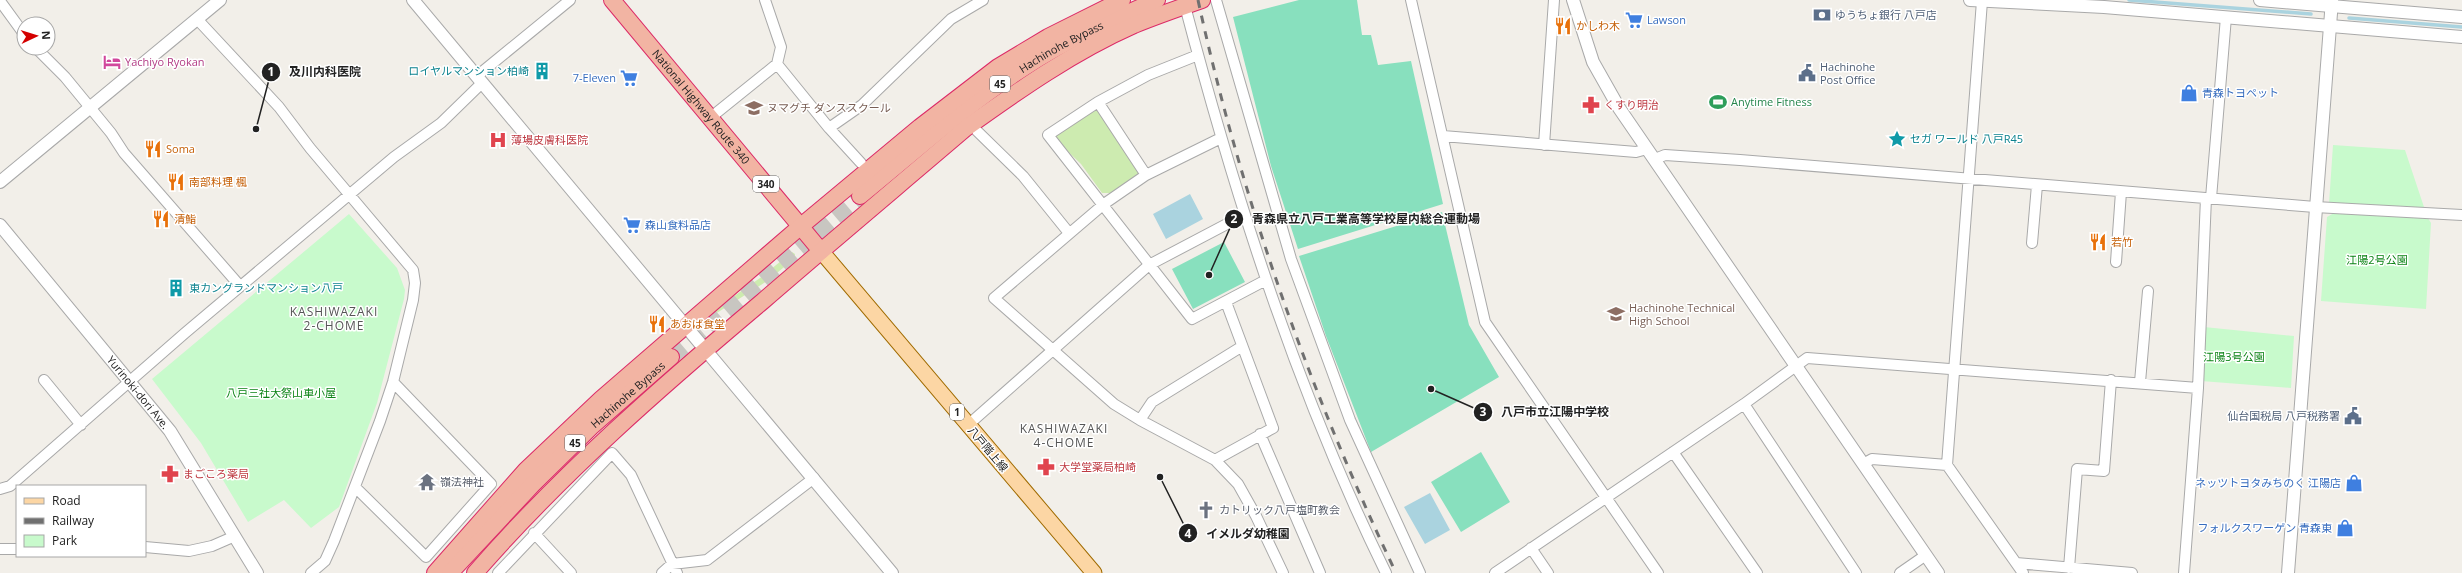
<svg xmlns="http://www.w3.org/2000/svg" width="2462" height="573" font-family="'Open Sans','Noto Sans JP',sans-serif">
<rect width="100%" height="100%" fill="#f2efe9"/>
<path fill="#cdebb0" d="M1095,110h4l40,61 -1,4 -28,18h-8l-21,-29 -25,-24 1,-6z
M792,252l3,2 -1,5 -27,22 -55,35 5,-8 43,-30z"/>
<path fill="#c8facc" d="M2333,145l72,5 20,60 -96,-6z
M2334,213l94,5 3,5 -5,86 -105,-8 6,-84z
M349,214l48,54 8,22 -1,9 -27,104 -38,104 -28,21 -27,-28 -36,22 -47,-79 -49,-64z
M2204,327l90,9 -3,52 -90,-7z"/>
<path fill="#88e0be" d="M1299,0h58l5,35h9l7,30 33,-4 32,143 -145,45 -27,-83 -38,-149z
M1442,212l27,113 30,52 -128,75 -45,-116 -27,-80z
M1224,242l21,40 -52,27 -21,-40z
M1481,452l29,50 -49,30 -30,-50z"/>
<path fill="#aad3df" d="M1190,194l13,25 -37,20 -13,-25z
M1430,493l20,37 -25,14 -21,-37z"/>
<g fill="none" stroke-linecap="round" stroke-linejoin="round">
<path stroke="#aad3df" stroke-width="3.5" d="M2129,0l182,14
M2349,18l113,9"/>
<path stroke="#c8c6c1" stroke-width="16" stroke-dasharray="16 8" stroke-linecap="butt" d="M671,357l189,-161"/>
<g stroke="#a9a9a9" stroke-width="12">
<path id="minor" d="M765,0l16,47 -4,17
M1216,0l75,259 59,161 70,153
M1411,0l74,322 173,251
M0,1l24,33
M1982,1l-35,464 76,108
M1185,6c51,194 112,386 201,567
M197,19l82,88 31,41 103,122 2,13 -2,17 -20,82 -13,39 -46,120 -9,20 -14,12
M36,48l29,29 46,56 13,20 116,133
M1198,55l-50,20 -50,27 -50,33 144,184 74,-39
M477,76l93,-76
M1098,102l48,73
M710,118l67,-54 52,64 33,-23 89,-86 32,-19
M829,128l32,35
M977,131l46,45 46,57
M1443,136l193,16 11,-3
M1544,145l10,-145
M1655,159l10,-4 75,5 575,47 147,8
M2211,198l15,-181
M2032,243l5,-58
M2116,262l5,-70
M1226,302l47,126 -58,32 23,24 18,32 27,57
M44,380l37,45
M2140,382l8,-91
M1744,404l112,169
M1140,420l12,-18 89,-55
M968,425l181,-160 95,-50
M1260,434l60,139
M1673,452l84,121
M1215,460l-75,-40 -26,-16 -120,-106 110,-94 42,-29 75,-37
M1863,464l9,-5 75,6
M355,487l71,70 65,-73 -98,-102
M0,489l10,-3 175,-153 209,-176 47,-34 41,-40
M534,533l37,40
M145,547l44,4 23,-5 23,-10
M1531,548l17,25
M0,549h17
M2016,563l116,10
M2069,568l8,-99 27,2 7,-91
M498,573l114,-120 19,22 46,98
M662,573l10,-9 35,-4 107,-82
M1495,573l249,-169 63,-46 391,30
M1900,573l26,-18
M2184,573l14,-185 8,-190"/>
</g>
<g stroke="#a9a9a9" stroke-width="14">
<g id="tertiary">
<path d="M413,0l479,573"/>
<path d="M1573,0l20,62 26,46 319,465"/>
<path d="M1970,0l134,7 358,30"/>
<path d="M2260,0l202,17"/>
<path d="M0,182l220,-182"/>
<path id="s1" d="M0,225l170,206 87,142"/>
<path d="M2288,573l44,-573"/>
</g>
</g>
<g stroke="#a06b00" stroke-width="17">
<path id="primary" d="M821,251l273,322"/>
</g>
<g stroke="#dc2a67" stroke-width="18">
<g id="trunk">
<path id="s2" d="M612,0l209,251"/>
<path id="s3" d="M860,196c54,-44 106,-91 165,-129 41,-27 87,-47 132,-67"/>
<path d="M435,573l91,-103 75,-71 200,-173 119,-99 78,-60 50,-30 74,-37"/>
<path id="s4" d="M450,573l83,-89 58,-57 80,-70"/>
<path d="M475,573c87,-100 187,-187 288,-272 67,-58 135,-115 203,-173 53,-38 107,-76 168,-103 22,-9 45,-17 68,-25"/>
</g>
</g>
<use href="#minor" stroke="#fff" stroke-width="10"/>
<use href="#tertiary" stroke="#fff" stroke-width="12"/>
<use href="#primary" stroke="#fcd6a4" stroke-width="15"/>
<use href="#trunk" stroke="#f2b4a3" stroke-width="16"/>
<path stroke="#707070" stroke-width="3" stroke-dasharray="8 8" stroke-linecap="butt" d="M1198,0c43,198 111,390 198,573"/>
</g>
<defs>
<g id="bank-bare" transform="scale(1.38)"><path d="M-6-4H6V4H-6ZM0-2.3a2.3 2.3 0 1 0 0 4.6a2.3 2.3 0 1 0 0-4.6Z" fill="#5c6f8a" stroke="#fff" stroke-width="2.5" paint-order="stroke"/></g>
<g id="supermarket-bare" transform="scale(1.38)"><path d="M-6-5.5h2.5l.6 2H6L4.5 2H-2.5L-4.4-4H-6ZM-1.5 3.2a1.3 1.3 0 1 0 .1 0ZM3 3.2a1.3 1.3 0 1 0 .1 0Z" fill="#3f7fe0" stroke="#fff" stroke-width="2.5" paint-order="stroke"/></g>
<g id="restaurant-bare" transform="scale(1.38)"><path d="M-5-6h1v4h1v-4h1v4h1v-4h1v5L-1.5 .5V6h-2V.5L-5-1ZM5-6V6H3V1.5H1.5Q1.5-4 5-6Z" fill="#e8710a" stroke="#fff" stroke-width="2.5" paint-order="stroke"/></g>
<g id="hotel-bare" transform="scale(1.38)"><path d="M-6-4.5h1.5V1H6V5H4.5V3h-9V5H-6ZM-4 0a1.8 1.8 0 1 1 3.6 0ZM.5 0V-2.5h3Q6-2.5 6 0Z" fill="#d1479c" stroke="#fff" stroke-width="2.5" paint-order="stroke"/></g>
<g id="building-bare" transform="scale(1.38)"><path d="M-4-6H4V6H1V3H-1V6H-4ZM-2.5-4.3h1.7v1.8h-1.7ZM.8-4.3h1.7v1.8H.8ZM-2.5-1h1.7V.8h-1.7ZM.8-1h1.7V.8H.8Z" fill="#0f9aa8" stroke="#fff" stroke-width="2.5" paint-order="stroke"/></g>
<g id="civic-bare" transform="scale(1.38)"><path d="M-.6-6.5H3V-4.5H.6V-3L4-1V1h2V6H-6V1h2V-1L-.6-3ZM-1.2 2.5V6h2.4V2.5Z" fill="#5c6f8a" stroke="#fff" stroke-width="2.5" paint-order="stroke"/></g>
<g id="shop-bare" transform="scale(1.38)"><path d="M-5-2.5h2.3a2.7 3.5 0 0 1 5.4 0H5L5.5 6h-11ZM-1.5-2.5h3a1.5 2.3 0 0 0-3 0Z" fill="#3f7fe0" stroke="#fff" stroke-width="2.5" paint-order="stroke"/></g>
<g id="stadium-bare" transform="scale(1.38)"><path d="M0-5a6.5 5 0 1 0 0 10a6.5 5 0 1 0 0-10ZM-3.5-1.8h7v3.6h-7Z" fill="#2e9e5b" stroke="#fff" stroke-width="2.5" paint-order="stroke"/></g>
<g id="pharmacy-bare" transform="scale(1.38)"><path d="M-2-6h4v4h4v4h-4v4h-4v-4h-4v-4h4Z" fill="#e0444e" stroke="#fff" stroke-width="2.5" paint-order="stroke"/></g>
<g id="school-bare" transform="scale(1.38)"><path d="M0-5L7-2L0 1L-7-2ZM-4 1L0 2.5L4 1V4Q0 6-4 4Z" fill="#8d6e63" stroke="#fff" stroke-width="2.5" paint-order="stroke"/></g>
<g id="sight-bare" transform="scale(1.38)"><path d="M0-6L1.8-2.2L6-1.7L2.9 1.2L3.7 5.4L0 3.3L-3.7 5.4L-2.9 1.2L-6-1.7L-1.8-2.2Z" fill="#0f9aa8" stroke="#fff" stroke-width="2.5" paint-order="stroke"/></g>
<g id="hospital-bare" transform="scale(1.38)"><path d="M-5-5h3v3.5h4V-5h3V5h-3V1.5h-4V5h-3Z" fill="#e0444e" stroke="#fff" stroke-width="2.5" paint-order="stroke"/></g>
<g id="temple-bare" transform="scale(1.38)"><path d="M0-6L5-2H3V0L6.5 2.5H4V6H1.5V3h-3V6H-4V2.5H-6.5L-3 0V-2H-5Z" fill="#6b7280" stroke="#fff" stroke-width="2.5" paint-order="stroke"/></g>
<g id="church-bare" transform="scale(1.38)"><path d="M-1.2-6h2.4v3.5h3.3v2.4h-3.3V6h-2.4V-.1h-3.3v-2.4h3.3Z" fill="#6b7280" stroke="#fff" stroke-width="2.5" paint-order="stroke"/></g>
</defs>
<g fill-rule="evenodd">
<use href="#bank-bare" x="1822" y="15"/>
<use href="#supermarket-bare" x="1634" y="20"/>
<use href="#restaurant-bare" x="1563" y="26"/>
<use href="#hotel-bare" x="112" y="62"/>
<use href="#building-bare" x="542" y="71"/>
<use href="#civic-bare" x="1807" y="73"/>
<use href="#supermarket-bare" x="629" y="78"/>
<use href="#shop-bare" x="2189" y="93"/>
<use href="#stadium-bare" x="1718" y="102"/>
<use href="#pharmacy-bare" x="1591" y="105"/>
<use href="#school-bare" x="754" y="108"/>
<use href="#sight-bare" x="1897" y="139"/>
<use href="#hospital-bare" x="498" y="140"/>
<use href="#restaurant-bare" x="153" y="149"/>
<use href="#restaurant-bare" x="176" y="182"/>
<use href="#restaurant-bare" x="161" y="219"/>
<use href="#supermarket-bare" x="632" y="225"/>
<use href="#restaurant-bare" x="2098" y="242"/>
<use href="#building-bare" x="176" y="288"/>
<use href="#school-bare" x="1616" y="314"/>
<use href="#restaurant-bare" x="657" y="324"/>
<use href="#civic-bare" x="2353" y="416"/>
<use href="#pharmacy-bare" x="1046" y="467"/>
<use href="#pharmacy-bare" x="170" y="474"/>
<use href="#temple-bare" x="427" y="482"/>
<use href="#shop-bare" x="2354" y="483"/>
<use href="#church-bare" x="1206" y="510"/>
<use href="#shop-bare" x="2345" y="528"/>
</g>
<g text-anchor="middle" stroke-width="3" stroke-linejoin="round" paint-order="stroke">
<g fill="#fff" stroke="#646464" stroke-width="1">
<rect x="990" y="76" width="20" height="16" rx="3"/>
<rect x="753" y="176" width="26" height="16" rx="3"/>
<rect x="950" y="404" width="14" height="16" rx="3"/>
<rect x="565" y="435" width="20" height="16" rx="3"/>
</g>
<g font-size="10" font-weight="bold" fill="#222">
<text x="1000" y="88">45</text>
<text x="766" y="188">340</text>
<text x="957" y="416">1</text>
<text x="575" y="447">45</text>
</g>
<g font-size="11" fill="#4e5e75" stroke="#fff" text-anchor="start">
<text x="1835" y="19">ゆうちょ銀行 八戸店</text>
<text x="1820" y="71">Hachinohe<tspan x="1820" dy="13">Post Office</tspan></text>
<text x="2340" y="420" text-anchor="end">仙台国税局 八戸税務署</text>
</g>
<g font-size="11" fill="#366cbe" stroke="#fff" text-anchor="start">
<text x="1647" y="24">Lawson</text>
<text x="616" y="82" text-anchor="end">7-Eleven</text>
<text x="2202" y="97">青森トヨペット</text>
<text x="645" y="229">森山食料品店</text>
<text x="2341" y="487" text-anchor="end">ネッツトヨタみちのく 江陽店</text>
<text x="2332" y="532" text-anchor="end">フォルクスワーゲン 青森東</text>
</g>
<g font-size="11" fill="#c56008" stroke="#fff" text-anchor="start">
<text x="1576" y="30">かしわ木</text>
<text x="166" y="153">Soma</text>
<text x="189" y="186">南部料理 楓</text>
<text x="174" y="223">清鮨</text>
<text x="2111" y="246">若竹</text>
<text x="670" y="328">あおば食堂</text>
</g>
<g font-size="11" fill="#222" stroke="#fff">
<text dy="4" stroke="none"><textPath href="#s3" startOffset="251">Hachinohe Bypass</textPath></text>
<text dy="4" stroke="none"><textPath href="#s2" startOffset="139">National Highway Route 340</textPath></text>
<text dy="4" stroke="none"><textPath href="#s1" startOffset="217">Yurinoki-dori Ave.</textPath></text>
<text dy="4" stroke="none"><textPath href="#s4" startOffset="252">Hachinohe Bypass</textPath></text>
<text transform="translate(988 449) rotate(50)" y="4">八戸階上線</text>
</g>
<g font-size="11" fill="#b23c85" stroke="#fff" text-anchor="start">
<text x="125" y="66">Yachiyo Ryokan</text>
</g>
<g font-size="11" fill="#0d838f" stroke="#fff" text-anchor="start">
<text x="529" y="75" text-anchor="end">ロイヤルマンション柏崎</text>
<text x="1910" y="143">セガ ワールド 八戸R45</text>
<text x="189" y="292">東カングランドマンション八戸</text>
</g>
<g font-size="11" fill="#27864d" stroke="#fff" text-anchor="start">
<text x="1731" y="106">Anytime Fitness</text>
</g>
<g font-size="11" fill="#be3a42" stroke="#fff" text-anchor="start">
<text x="1604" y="109">くすり明治</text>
<text x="511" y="144">薄場皮膚科医院</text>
<text x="1059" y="471">大学堂薬局柏崎</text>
<text x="183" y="478">まごころ薬局</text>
</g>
<g font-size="11" fill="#785e54" stroke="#fff" text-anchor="start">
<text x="767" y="112">ヌマグチ ダンススクール</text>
<text x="1629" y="312">Hachinohe Technical<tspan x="1629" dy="13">High School</tspan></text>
</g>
<g font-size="11" fill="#0c8416" stroke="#fff">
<text x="2377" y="264">江陽2号公園</text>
<text x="2234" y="361">江陽3号公園</text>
<text x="281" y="397">八戸三社大祭山車小屋</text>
</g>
<g font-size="11" fill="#5b616d" stroke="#fff" text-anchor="start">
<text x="440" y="486">嶺法神社</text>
<text x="1219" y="514">カトリック八戸塩町教会</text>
</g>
<g font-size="12" letter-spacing="1" fill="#555" stroke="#fff">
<text x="334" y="316">KASHIWAZAKI<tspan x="334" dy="14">2-CHOME</tspan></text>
<text x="1064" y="433">KASHIWAZAKI<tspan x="1064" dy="14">4-CHOME</tspan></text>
</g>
</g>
<path fill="none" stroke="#222" stroke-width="1.5" d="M256 129L271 72M1209 275L1234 219M1431 389L1483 412M1160 477L1188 533"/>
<g fill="#222" stroke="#fff" stroke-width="1.5">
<circle cx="256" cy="129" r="4"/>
<circle cx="1209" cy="275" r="4"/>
<circle cx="1431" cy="389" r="4"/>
<circle cx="1160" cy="477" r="4"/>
<circle cx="271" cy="72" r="10"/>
<circle cx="1234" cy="219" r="10"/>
<circle cx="1483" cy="412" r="10"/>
<circle cx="1188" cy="533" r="10"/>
</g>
<g font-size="12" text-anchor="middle" font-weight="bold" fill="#fff">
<text x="271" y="76">1</text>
<text x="1234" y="223">2</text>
<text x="1483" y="416">3</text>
<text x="1188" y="538">4</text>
</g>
<g font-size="12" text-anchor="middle" font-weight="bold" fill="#222" stroke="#fff" stroke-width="3" stroke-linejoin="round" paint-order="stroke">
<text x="325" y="76">及川内科医院</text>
<text x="1366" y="223">青森県立八戸工業高等学校屋内総合運動場</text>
<text x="1555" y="416">八戸市立江陽中学校</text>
<text x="1248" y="538">イメルダ幼稚園</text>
</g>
<rect x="16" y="485" width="130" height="72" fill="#ffffff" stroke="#a7a7a7"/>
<rect x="24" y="498" width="20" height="6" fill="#fcd6a4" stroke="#a7a7a7"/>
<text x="52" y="505" font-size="12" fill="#222222">Road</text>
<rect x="24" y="518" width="20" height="6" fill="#707070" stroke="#a7a7a7"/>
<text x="52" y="525" font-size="12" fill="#222222">Railway</text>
<rect x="24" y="535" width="20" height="12" fill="#c8facc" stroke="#a7a7a7"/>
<text x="52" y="545" font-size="12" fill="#222222">Park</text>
<g transform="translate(36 36) rotate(86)"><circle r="19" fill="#ffffff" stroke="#a7a7a7"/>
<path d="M0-3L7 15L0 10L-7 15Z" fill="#d40000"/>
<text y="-6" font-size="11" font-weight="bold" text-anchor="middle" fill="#222222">N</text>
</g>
</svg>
